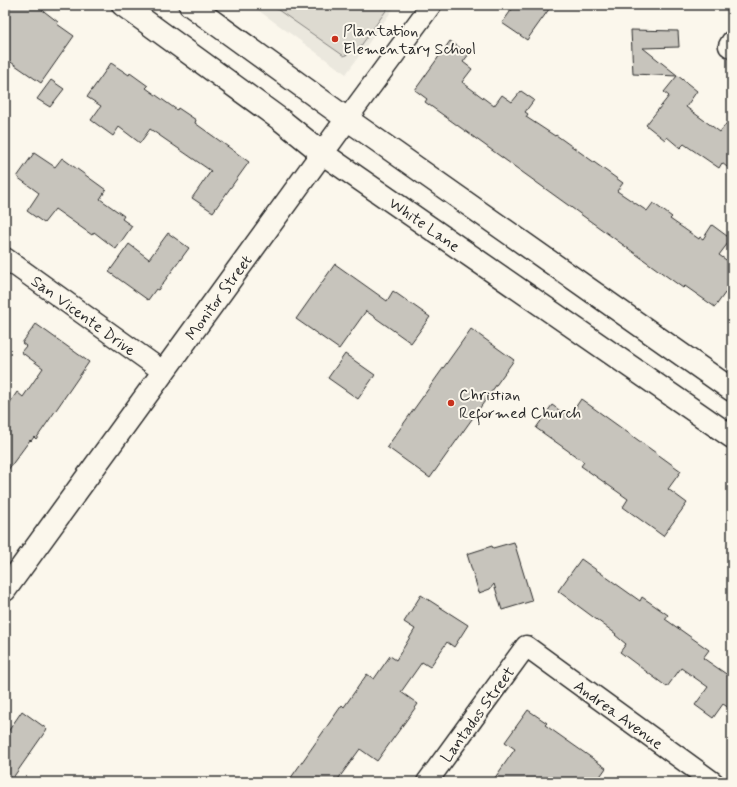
<svg xmlns="http://www.w3.org/2000/svg" width="737" height="787" font-family="Mynerve,sans-serif">
<rect width="100%" height="100%" fill="#fbf7ec"/>
<filter id="ink" filterUnits="userSpaceOnUse"><feTurbulence type="fractalNoise" baseFrequency=".025" numOctaves="2"/><feDisplacementMap in="SourceGraphic" scale="8" xChannelSelector="R" yChannelSelector="G"/><feConvolveMatrix kernelMatrix="1 2 1 2 8 2 1 2 1" color-interpolation-filters="sRGB"/></filter>
<g filter="url(#ink)">
<path fill="#ebe8de" d="M251,5h145l-50,69z"/>
<path fill="#dddad0" stroke="#84827e" d="M271,5h119l-30,42 -16,9z"/>
<path fill="#c7c4bc" stroke="#2b2b2b" d="M5,5h31l22,17 -1,2 17,12 -33,47 -36,-25z
M515,5h37l-25,35 -25,-17z
M631,30l47,1 1,16 -36,1 54,43 -11,16 34,25 12,-16v55l-10,-8 -3,5 -35,-24 -4,4 -13,-11 -2,3 -19,-15 23,-29 -5,-4 13,-16 -44,-2z
M450,41l19,13 -6,8 9,7 -10,13 32,24 8,-11 10,7 9,-11 13,9 -9,12 3,2 -2,3 29,19 1,-1 67,48 -6,8 30,20 6,-8 19,14 -2,2 29,20 1,-2 3,2 9,-14 19,14 -12,16 13,9v35l-7,-6 -10,14 -30,-21 -2,2 -258,-186 2,-3 -12,-9z
M111,63l18,12 1,-2 18,13 -2,2 31,22 1,-2 18,12 -1,3 54,39 -36,50 -21,-14 19,-27 -61,-42 -10,14 -21,-16 -6,9 -22,-16 10,-14 -14,-9z
M51,80l13,9 -14,18 -13,-8z
M34,153l21,14 7,-9 44,32 -6,9 24,17 -2,3 10,7 -16,23 -22,-17 -2,3 -37,-26 -11,14 -17,-12 12,-18 -22,-16z
M168,233l21,15 -31,42 -2,-1 -8,11 -39,-28 20,-28 20,15z
M335,264l52,37 6,-10 37,26 -19,26 -45,-32 -27,38 -43,-30z
M36,324l53,38 -53,77 -2,-2 -3,4 -1,-1 -25,34v-64l12,-18 6,5 20,-29 -22,-16 5,-6 -4,-3z
M471,329l43,31 -84,118 -43,-31z
M345,354l30,21 -17,24 -30,-21z
M581,399l100,72 -13,18 19,14 -24,33 -40,-29 5,-8 -47,-33 3,-4 -48,-34 16,-23 17,12z
M514,542l18,59 -30,9 -8,-26 -4,5 -11,4 -12,-39 25,-8 1,2z
M581,559l59,42 2,-4 26,18 -3,4 44,31 -6,8 29,20v32l-9,-6 -10,14 -18,-13 13,-18 -27,-19 -14,19 -47,-35 6,-8 -11,-9 1,-1 -58,-43z
M421,595l47,30 -14,22 -7,-5 -17,25 -8,-5 -21,30 17,12 -41,57 -17,-12 -24,33h-48l54,-77 2,2 23,-33 7,5 16,-23 6,4 19,-31 -11,-7z
M528,710l19,13 -2,2 61,43 -10,14h-104l23,-33 -10,-7z
M22,711l25,18 -37,53h-5v-46z"/>
<g fill="none" stroke-linecap="round" stroke-linejoin="round">
<g stroke="#2b2b2b" stroke-width="23">
<path id="street" d="M732,41l-3,5 3,2
M347,119l84,-114
M5,258l159,114
M427,782l99,-136 187,136"/>
</g>
<g stroke="#2b2b2b" stroke-width="25">
<path id="secondary" d="M123,5l158,115 41,33 410,284
M190,5l157,114 385,271
M5,590l342,-471"/>
</g>
<use href="#street" stroke="#fbf7ec" stroke-width="20"/>
<use href="#secondary" stroke="#fbf7ec" stroke-width="22"/>
</g>
</g>
<g fill="#c8321e" stroke="#fbf7ec" stroke-width="1.5">
<circle cx="335" cy="39" r="4"/>
<circle cx="451" cy="403" r="4"/>
</g>
<g text-anchor="middle" stroke-width="4" stroke-linejoin="round" paint-order="stroke">
<g font-size="16" fill="#2b2b2b" stroke="#fbf7ec" text-anchor="start">
<text x="343" y="36">Plantation<tspan x="343" dy="18">Elementary School</tspan></text>
<text x="459" y="400">Christian<tspan x="459" dy="18">Reformed Church</tspan></text>
</g>
<g font-size="16" fill="#2b2b2b" stroke="#fbf7ec">
<text transform="translate(425 224) rotate(35)" y="6">White Lane</text>
<text transform="translate(218 297) rotate(-54)" y="6">Monitor Street</text>
<text transform="translate(84 315) rotate(36)" y="6">San Vicente Drive</text>
<text transform="translate(477 714) rotate(-54)" y="6">Lantados Street</text>
<text transform="translate(619 714) rotate(36)" y="6">Andrea Avenue</text>
</g>
</g>
<rect width="737" height="787" fill="none" stroke="#fbf7ec" stroke-width="20"/>
<rect x="10" y="10" width="717" height="767" fill="none" stroke="#2b2b2b" stroke-width="1.5" filter="url(#ink)"/>
</svg>
